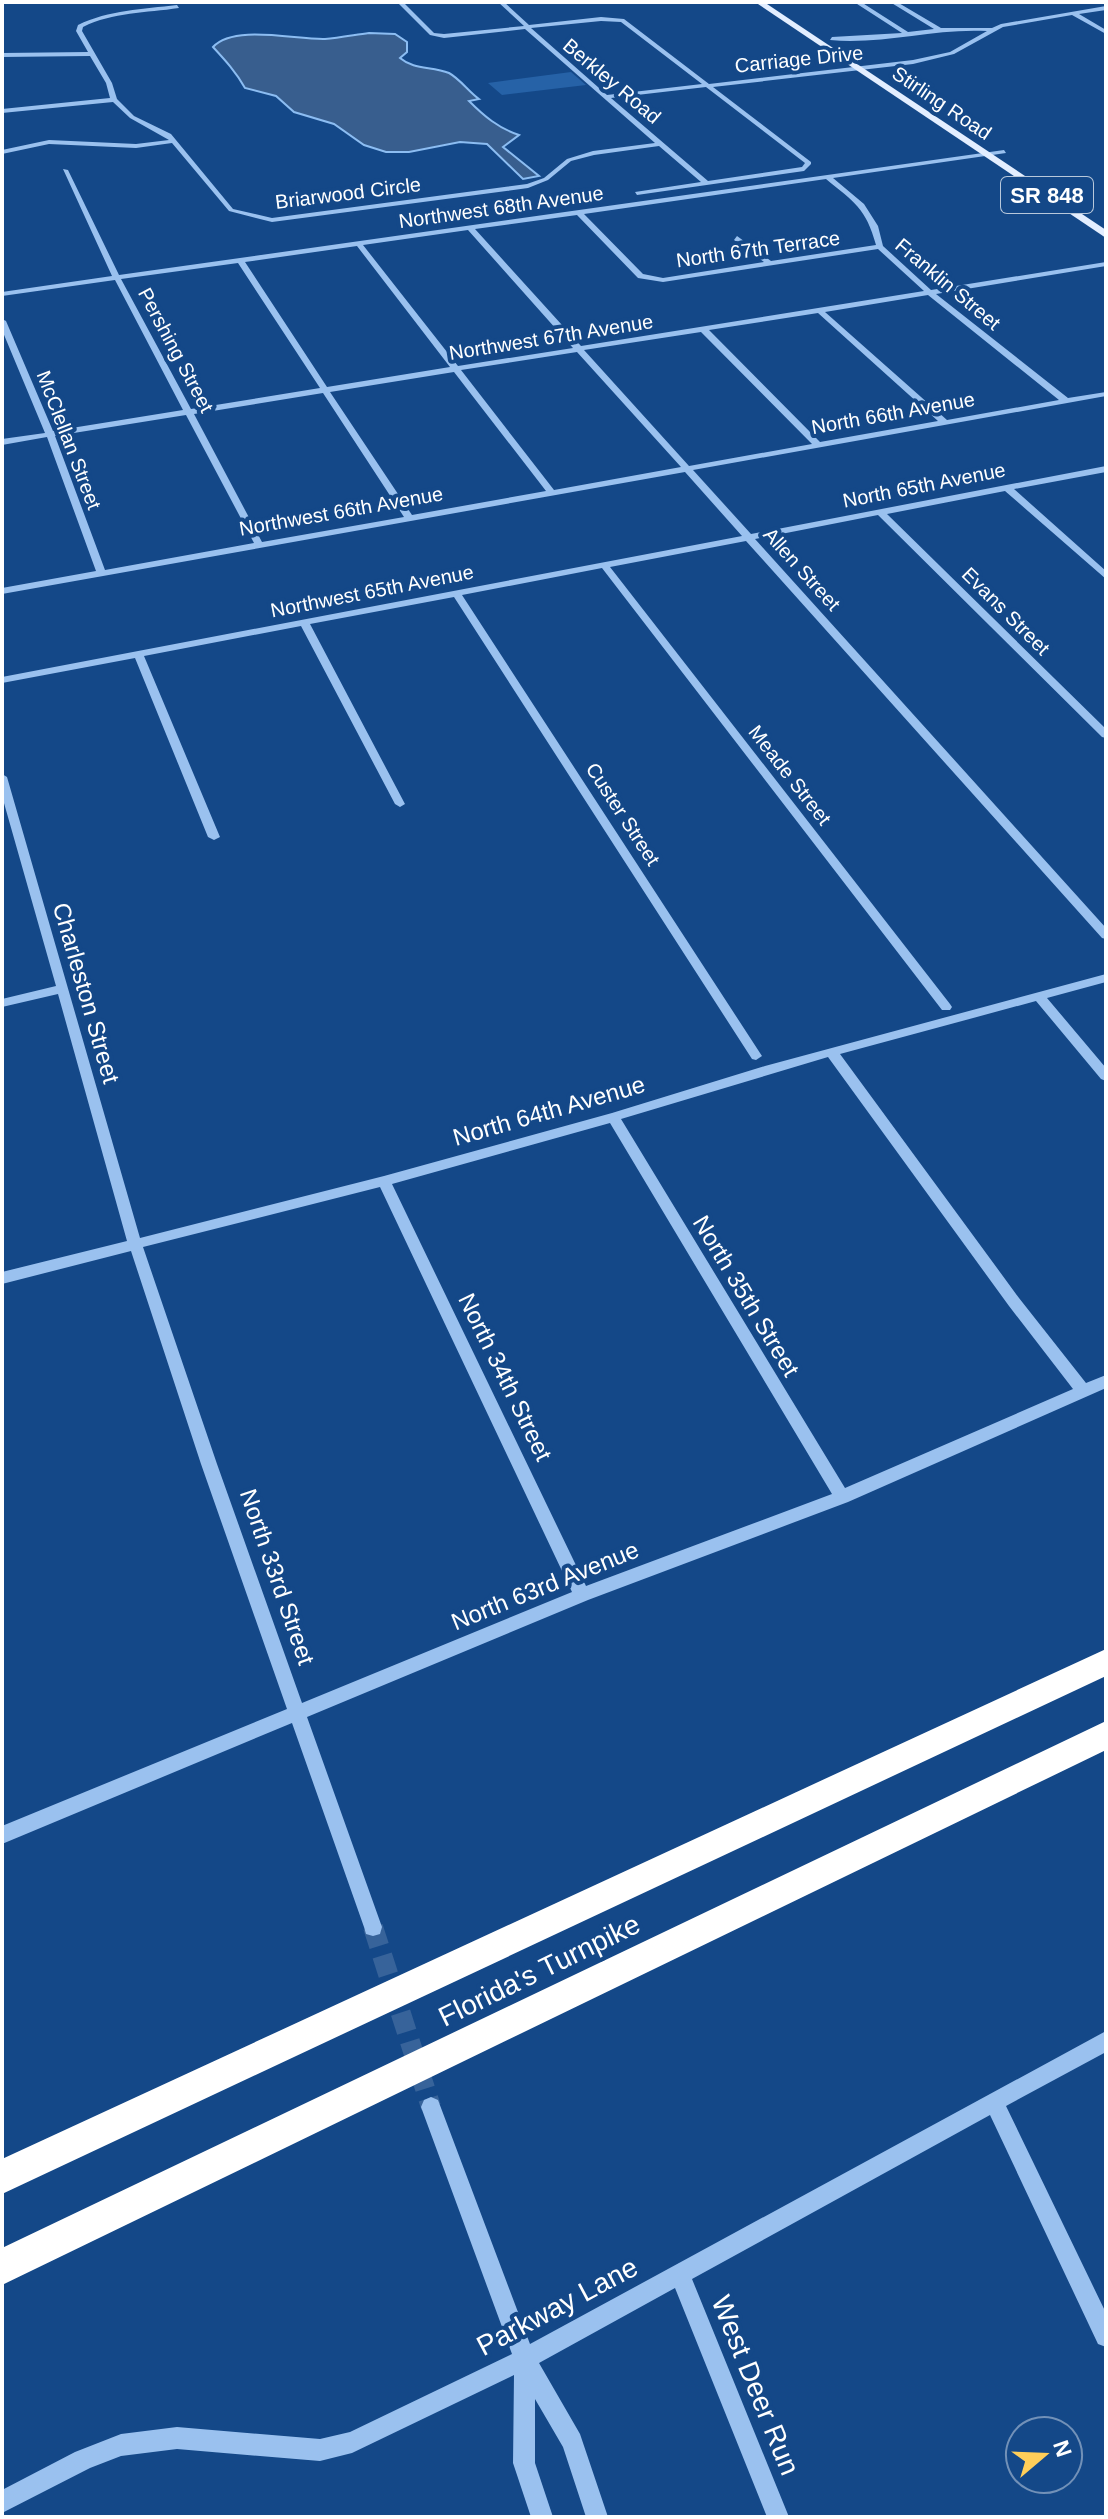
<svg xmlns="http://www.w3.org/2000/svg" width="1108" height="2519" font-family="Helvetica,sans-serif">
<rect width="100%" height="100%" fill="#144888"/>
<path fill="#2662a7" d="M571,72l15,13 -84,10 -14,-12z"/>
<path fill="#385e8e" stroke="#8cbdf2" stroke-width="2" d="M369,33l26,1 12,8v10l-7,6c14,12 32,8 49,15 11,6 20,19 30,26l-10,2c15,15 29,27 50,34l-16,12 36,29 -16,3 -36,-35 -27,-2 -51,10h-23l-22,-7 -30,-21 -40,-12 -18,-16 -31,-8c-9,-16 -20,-28 -32,-41 21,-23 83,-7 112,-8 14,-1 29,-4 44,-6z"/>
<g fill="none" stroke-linecap="round" stroke-linejoin="round">
<path stroke="#37639a" stroke-width="20" stroke-dasharray="20 10" stroke-linecap="butt" d="M373,1927l58,180"/>
<path fill="#9ac1ef" fill-rule="evenodd" d="M397,2h6l31,31 10,1 80,-8 -26,-24h6l25,23 72,-8 23,2 85,65 204,-24 37,-8 37,-21c-53,-3 -105,14 -157,9l2,-3 70,-4 -48,-31h7l47,30 26,-3 -44,-27h7l44,26h51l9,-4 105,-18v4l-27,4 27,16v4l-34,-19 -69,12 -49,27 -41,10 -200,23 98,75v2l-7,7 -167,24 -2,-3 66,-10 -42,-36 -65,9 -23,6 -23,19 -20,8 -256,34 -43,-11 -57,-68 -36,5 -87,-4 -47,10v-4l47,-10 87,4 33,-4 -39,-22 -17,-16 -111,11v-4l108,-11 -4,-15 -16,-27 -88,1v-4l86,-1 -12,-21 2,-6c31,-15 65,-16 99,-20l2,3c-33,5 -66,4 -96,19l-1,4 30,52 5,16 17,17 37,18 62,75 39,9 255,-34 17,-6 23,-19 26,-8 62,-8 -130,-114 -81,9 -14,-3zM601,21l20,1 81,62 -95,11 -76,-67zM706,87l99,76 -3,4 -94,14 -97,-83z
M1004,150l2,3 -173,25 31,26 14,22 5,20 48,44 175,-28v4l-170,28 132,104 38,-6v4l-413,74 58,64 355,-68v6l-92,17 92,82v8l-101,-88 -118,23 219,215v9l-4,-1 -224,-222 -123,24 351,389v11l-4,-1 -356,-397 -136,26 340,437 2,3 -2,3h-8l-340,-442 -140,27 298,458 2,3 -6,4 -4,-1 -298,-462 -144,27 95,180 -5,3 -5,-3 -94,-178 -157,30 76,181 -6,3 -6,-3 -73,-179 -133,25v-6l740,-141 -57,-64 -683,122v-6l94,-17 -49,-134 -45,8v-6l43,-6 -43,-103v-11l4,2 47,110 130,-21 -68,-130 -113,16v-4l110,-16 -49,-107 5,1 51,105zM826,179c28,23 40,29 50,66l-105,16 -34,-25 -3,4 30,22 -101,16 -20,-4 -59,-60zM577,215l61,63 25,4 215,-33 46,42 -343,55 -106,-117zM468,230l105,118 -115,18 -95,-121zM357,246l93,121 -123,20 -82,-125zM238,263l82,125 -129,21 -70,-130zM928,295l131,105 -112,20 -122,-108zM818,313l120,108 -118,21 -111,-112zM701,332l111,112 -123,22 -105,-116zM577,352l104,115 -127,23 -93,-120zM454,372l92,119 -134,24 -82,-123zM323,393l81,124 -142,25 -68,-128zM186,415l68,128 -149,27 -50,-134z
M2,774l5,3 133,461 244,-62 228,-63 153,-47 341,-92v8l-59,16 59,70v13l-5,-2 -65,-78 -196,53 179,244 67,85 20,-8v13l-258,114 -260,98 -281,117 75,210 -2,7 -7,2 -7,-2 -2,-7 -72,-204 -290,121v-18l285,-117 -86,-245 -70,-213 -129,33v-12l125,-31 -69,-247 -56,13v-8l54,-13 -54,-190zM828,1057l181,249 64,83 -228,99 -224,-369zM610,1123l222,371 -246,92 -194,-402zM380,1187l192,405 -270,111 -85,-239 -74,-217z
M1106,2031v21l-100,54 100,207v34l-8,-3 -108,-229 -298,164 97,238h-22l-92,-229 -136,75 41,71 28,83h-22l-23,-70 -28,-48v64l18,54h-22l-18,-54 1,-88 -162,78 -32,8 -143,-12 -56,7 -31,12 -88,45v-23l73,-38 46,-18 56,-7 143,12 30,-7 162,-78 -91,-247 3,-7 7,-3 7,3 92,244z"/>
<path fill="#e3eeff" fill-rule="evenodd" d="M755,2h9l342,228v8z"/>
<path fill="#fff" fill-rule="evenodd" d="M1106,1649v27l-1104,518v-35z
M1106,1721v29l-1104,535v-37z"/>
</g>
<g text-anchor="middle" stroke-width="8" stroke-linejoin="round" paint-order="stroke">
<g font-size="20" fill="#fff" stroke="#144888">
<text transform="translate(799 59) rotate(-6)" y="7">Carriage Drive</text>
<text transform="translate(612 81) rotate(40)" y="7">Berkley Road</text>
<text transform="translate(942 103) rotate(34)" y="7">Stirling Road</text>
<text transform="translate(348 193) rotate(-7)" y="7">Briarwood Circle</text>
<text transform="translate(501 207) rotate(-8)" y="7">Northwest 68th Avenue</text>
<text transform="translate(758 249) rotate(-8)" y="7">North 67th Terrace</text>
<text transform="translate(948 284) rotate(40)" y="7">Franklin Street</text>
<text transform="translate(551 337) rotate(-9)" y="7">Northwest 67th Avenue</text>
<text transform="translate(176 350) rotate(62)" y="7">Pershing Street</text>
<text transform="translate(893 413) rotate(-10)" y="7">North 66th Avenue</text>
<text transform="translate(69 440) rotate(69)" y="7">McClellan Street</text>
<text transform="translate(924 485) rotate(-11)" y="7">North 65th Avenue</text>
<text transform="translate(341 511) rotate(-10)" y="7">Northwest 66th Avenue</text>
<text transform="translate(802 569) rotate(48)" y="7">Allen Street</text>
<text transform="translate(372 591) rotate(-11)" y="7">Northwest 65th Avenue</text>
<text transform="translate(1006 611) rotate(45)" y="7">Evans Street</text>
<text transform="translate(790 775) rotate(52)" y="7">Meade Street</text>
<text transform="translate(623 814) rotate(57)" y="7">Custer Street</text>
</g>
<rect fill="#144888" stroke="#b8c8db" stroke-width="2" x="1001" y="177" width="92" height="36" rx="6"/>
<g font-size="22" font-weight="bold" fill="#fff">
<text x="1047" y="203">SR 848</text>
</g>
<g font-size="24" fill="#fff" stroke="#144888">
<text transform="translate(86 993) rotate(74)" y="8">Charleston Street</text>
<text transform="translate(549 1111) rotate(-16)" y="8">North 64th Avenue</text>
<text transform="translate(746 1296) rotate(59)" y="8">North 35th Street</text>
<text transform="translate(505 1377) rotate(64)" y="8">North 34th Street</text>
<text transform="translate(277 1577) rotate(71)" y="8">North 33rd Street</text>
<text transform="translate(545 1586) rotate(-22)" y="8">North 63rd Avenue</text>
</g>
<g font-size="28" fill="#fff" stroke="#144888">
<text transform="translate(539 1970) rotate(-26)" y="10">Florida's Turnpike</text>
<text transform="translate(557 2306) rotate(-28)" y="10">Parkway Lane</text>
<text transform="translate(756 2385) rotate(68)" y="10">West Deer Run</text>
</g>
</g>
<rect width="1108" height="2519" fill="none" stroke="#ffffff" stroke-width="8"/>
<g transform="translate(1044 2455) rotate(71)"><circle r="38" fill="#144888" stroke="#7291b8" stroke-width="2"/>
<path d="M0-6L14 30L0 20L-14 30Z" fill="#ffce59"/>
<text y="-12" font-size="22" font-weight="bold" text-anchor="middle" fill="#ffffff">N</text>
</g>
</svg>
